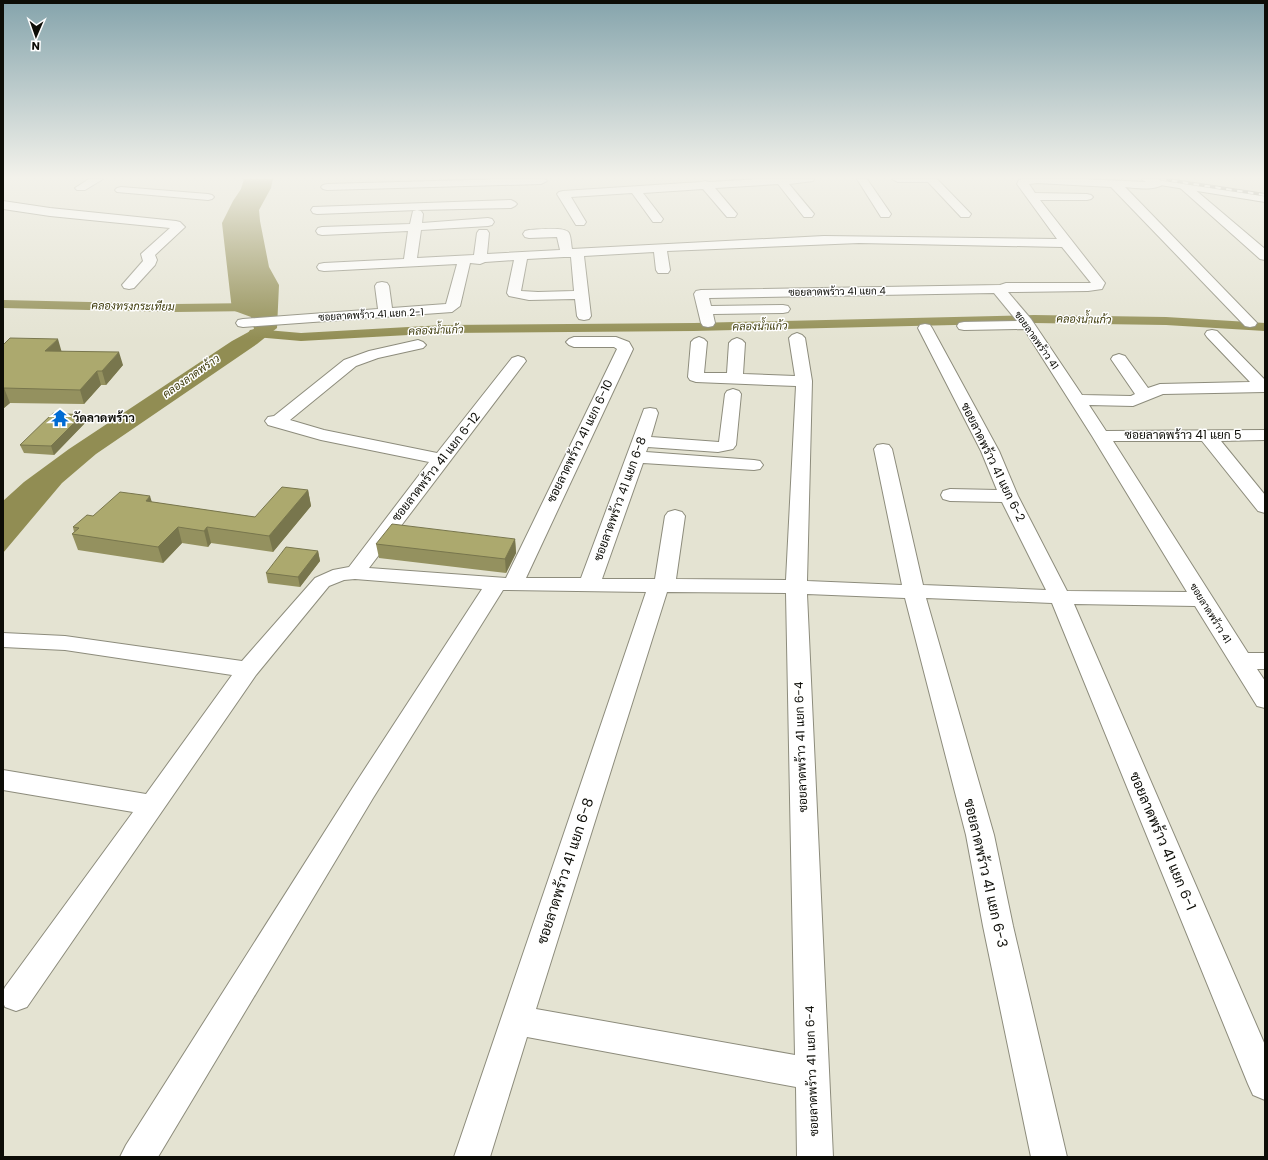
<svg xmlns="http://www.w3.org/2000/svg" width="1268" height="1160" font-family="Poppins,Sarabun,sans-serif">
<rect width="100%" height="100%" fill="#e4e3d2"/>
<path fill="#918d53" d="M244,179h29l-2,9 -12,22 1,11 9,46 10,18 -2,43 -20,16 -161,110 -34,29 -59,70v-52l21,-19 45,-33 163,-108 22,-12 -3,-12 -19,-7 -10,-87 11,-22 8,-12z"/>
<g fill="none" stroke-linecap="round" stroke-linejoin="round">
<path fill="#918d53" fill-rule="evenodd" d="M3,300l172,4 84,-1 5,1 2,3 -2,3 -5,1 -84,1 -172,-4z
M1034,315l132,2 99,6v8l-99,-6 -132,-2 -340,8 -250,2 -143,8 -46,-4 -5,-1 -2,-3 2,-3 5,-1 46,4 143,-8 250,-2z"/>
<g stroke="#8d8c7c" stroke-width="2">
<path id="minor" d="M89,179h14l-18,11h-8l-2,-2z
M505,179h40l2,2 -6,3 -214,6 -4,-1 -2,-2 2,-2 4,-1z
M760,179h54l-1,2 -24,3 25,30 -2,3h-8l-26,-33 -63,4 22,26 -2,3h-8l-24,-28 -60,4 20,26 -2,3h-8l-21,-29 -61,4 15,25 -2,3h-8l-19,-31 2,-2 4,-1 138,-9 4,-1 4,1z
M857,179h10l24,35 -2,3h-8z
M892,179h45l34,35 -2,3h-8l-33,-35h-30z
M1023,179h58l66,3 10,-3h8l2,2c-9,11 -30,7 -42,6l132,136 -2,3 -5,1 -5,-1 -134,-139 -74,-4 -8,1 6,9 52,1 4,1 2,2 -2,2 -4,1h-47l65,83 -3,6 -14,2 -80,1 23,27 51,76 49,1 4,-2 -24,-35 2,-3 6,-2 6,2 23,32 12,-4 90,-2 -43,-45 -2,-3 2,-3 5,-1 5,1 48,49v12l-102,2 -30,12 -44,-1 17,26 159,-1v10l-44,1 44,54v18l-7,-2 -56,-70h-89l135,212h17v16h-8l8,12v27l-8,-2 -62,-100 -121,-2 191,441v55l-12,-5 -5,-11 -196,-481 -126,-5 68,237 19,91 54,231h-36l-48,-231 -17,-91 -61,-237 -98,-4 26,563h-36l-1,-70 -269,-50 -37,120h-36l192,-565 -143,-2 -130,208 -215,359h-38l6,-12 229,-361 127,-195 -127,-10 -11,1 -15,6 -73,89 -229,332 -11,4 -11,-4c-3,-6 -3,-14 0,-20l128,-175 -130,-22v-20l143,24 86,-119 -167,-25 -62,-3v-14l62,3 177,25 73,-83 18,-8 16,-3 80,-105 -108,-22 -53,-15 -3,-4 3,-4 6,-1 70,-56 25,-9 49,-11 5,2 3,3 -3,3 -45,10 -22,8 -66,54 34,10 113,23 75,-95 6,-2 6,2 2,3 -157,207 137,10 111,-229 -3,-2h-40l-5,-2 -3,-3 3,-3 5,-2h42l13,5 4,7 -107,229h55l63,-169 6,-1 6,1 2,4 -7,24 68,5 6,-48 2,-3 6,-2 6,2 2,3 -5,51 -3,4 -15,3 -70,-5 -2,5 108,8 6,1 3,4 -3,4 -6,1 -111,-7 -41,116h53l10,-63 3,-4 7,-2 7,2 3,4 -9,63 110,1 10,-194 -100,-4 -6,-2 -2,-3 3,-35 3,-3 5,-2 5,2 3,3 -3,31h23l2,-30 3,-3 5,-2 5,2 3,3 -2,31 52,2 -6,-38 3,-3 5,-2 5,2 3,3 7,43 -5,200 95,4 -28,-136 3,-4 6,-1 6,1 3,4 31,136 123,5 -44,-88 -52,-1 -7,-2 -2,-4 2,-4 7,-2 47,1 -16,-39 -63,-123 2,-3 5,-1 5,1 2,3 67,123 19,45 49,95 120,1 -95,-156 -68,-107 -60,1 -5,-1 -2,-3 2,-3 5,-1 53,-1 -23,-28 -285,5 2,8 72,-1 5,1 2,3 -2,3 -5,1 -70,1 2,9 -2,3 -5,1 -5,-1 -2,-3 -7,-29 2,-3 5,-1 299,-5 6,-2h85l-29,-36 -203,-4 -192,8 3,19 -2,3h-10l-2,-3 -2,-18 -70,4 7,60 -2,3 -5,1 -5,-1 -2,-3 -2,-17 -46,1 -20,-4 -2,-3 7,-33 -29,2 -5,2 -10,-1 -10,43 -8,6 -209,15 -5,-1 -2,-3 2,-3 5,-1 135,-10 -3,-23 2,-3 5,-1 5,1 2,3 3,22 54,-4 11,-40 -133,7 -5,-1 -2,-3 2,-3 5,-1 80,-4 4,-28 -86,4 -4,-1 -2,-3 2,-3 4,-1 88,-3 3,-13 4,-1 -100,4 -4,-1 -2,-3 2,-3 198,-7 4,2 2,2 -2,2 -4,2 -94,2 4,1 2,3 -1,9 66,-5 4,1 2,3 -2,3 -4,1 -67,4 -4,28 57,-3 3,-22 2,-3h8l2,3 -2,21 73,-4 -3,-13 -28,1 -4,-1 -2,-3 2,-3 4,-1c8,0 36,-4 40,3 2,4 2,11 3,16l252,-13 233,3 -40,-55 2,-4zM564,257h7l3,34 -36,1 -17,-1 6,-32zM667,592l119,1 9,462 -259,-46z
M1182,181l4,1 79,67v11l-5,-1 -82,-73 -2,-2 2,-2z
M121,187l87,7 4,1 2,2 -2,2 -4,1 -91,-8 -2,-2 2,-2z
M3,201l47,7 126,13 4,1 5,5 -30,28 2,5 -2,5 -21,23 -5,1 -5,-1 -2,-3 21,-24 -2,-7 29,-26 -120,-12 -47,-7z"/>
</g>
<g stroke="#8d8c7c" stroke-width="2">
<path id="primary" d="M1142,179h26l97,15v8l-117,-19 -4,-2z"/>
</g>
<use href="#minor" fill="#fff" fill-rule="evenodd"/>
<use href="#primary" fill="#fff" fill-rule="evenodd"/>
<g stroke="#838276" stroke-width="3">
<path id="rail" d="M1161,179l104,16"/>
</g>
<use href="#rail" stroke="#fff" stroke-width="2" stroke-dasharray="5.5" stroke-linecap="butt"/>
</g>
<path fill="#94915f" d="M3,345l59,6 61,14 -17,20h-5l-17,19 -74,-1 -6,5h-1z
M82,415l3,8 -31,32 -30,-2 -4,-8z
M308,490l3,16 -38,46 -62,-9 -3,4 -26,-4 -19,20 -85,-13 -6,-16 2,-2 -1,-5 20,-11 59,-14 103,15z
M515,539l1,14 -10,20 -127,-15 -3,-14z
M318,551l2,10 -20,26 -32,-4 -2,-10z"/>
<path fill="#78764d" d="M58,339l4,14 -17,-2z
M119,352l4,13 -17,20 -4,-14z
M97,371l4,14 -17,19 -4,-14z
M4,388l6,15 -6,5 -1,-4v-14z
M82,415l3,8 -31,32 -3,-9z
M308,490l3,16 -38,46 -4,-16z
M150,496l5,16 -9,-11z
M178,527l4,16 -19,20 -5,-16z
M207,527l4,16 -3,4 -4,-16z
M515,539l1,14 -10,20 -1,-14z
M318,551l2,10 -20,26 -2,-10z"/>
<path fill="#aca96e" stroke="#78764d" d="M10,338l48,1 -13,12 74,1 -17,19h-5l-17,19 -76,-2 -1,2v-45z
M53,413l29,2 -31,31 -31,-1z
M282,487l26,3 -39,46 -62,-9 -3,4 -26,-4 -20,20 -86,-13 7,-6 -6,-1 14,-12 6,1 27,-24 30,4 -4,5 109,16z
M392,524l123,15 -10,20 -129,-15z
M286,547l32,4 -20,26 -32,-4z"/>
<linearGradient id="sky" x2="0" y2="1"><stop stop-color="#85a4ac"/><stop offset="0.52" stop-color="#f3f2eb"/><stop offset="1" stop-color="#f3f2eb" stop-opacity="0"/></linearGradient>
<rect width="1268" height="341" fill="url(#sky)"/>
<defs>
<g id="temple-bare" transform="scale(1.38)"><path d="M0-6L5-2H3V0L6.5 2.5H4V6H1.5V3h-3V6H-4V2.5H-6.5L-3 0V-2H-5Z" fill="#006bd3" stroke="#fff" stroke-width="2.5" paint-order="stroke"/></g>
</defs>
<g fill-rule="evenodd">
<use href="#temple-bare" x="60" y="418"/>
</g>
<g text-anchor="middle" stroke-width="3" stroke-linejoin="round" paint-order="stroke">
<g font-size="10" fill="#0d0d07" stroke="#fff">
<text transform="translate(837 291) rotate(-1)" y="4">ซอยลาดพร้าว 41 แยก 4</text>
<text transform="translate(371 314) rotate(-3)" y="4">ซอยลาดพร้าว 41 แยก 2-1</text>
<text transform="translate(1037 340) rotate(55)" y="4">ซอยลาดพร้าว 41</text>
<text transform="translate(1211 613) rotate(58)" y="4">ซอยลาดพร้าว 41</text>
</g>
<g font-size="11" font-style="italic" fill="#3f3c0c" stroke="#fff">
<text transform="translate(133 306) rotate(1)" y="4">คลองทรงกระเทียม</text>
<text transform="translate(1084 319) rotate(1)" y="4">คลองน้ำแก้ว</text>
<text transform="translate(760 326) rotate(-1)" y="4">คลองน้ำแก้ว</text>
<text transform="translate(436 330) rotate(-2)" y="4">คลองน้ำแก้ว</text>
<text transform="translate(191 376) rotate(-35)" y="4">คลองลาดพร้าว</text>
</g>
<g font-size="12" font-weight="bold" fill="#0d0d07" stroke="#fff" text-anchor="start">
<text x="73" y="422">วัดลาดพร้าว</text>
</g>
<g font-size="12" fill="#0d0d07" stroke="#fff">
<text x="1183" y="439">ซอยลาดพร้าว 41 แยก 5</text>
<text transform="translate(580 441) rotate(-64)" y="4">ซอยลาดพร้าว 41 แยก 6-10</text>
<text transform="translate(993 462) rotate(64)" y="4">ซอยลาดพร้าว 41 แยก 6-2</text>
<text transform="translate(436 467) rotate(-52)" y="4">ซอยลาดพร้าว 41 แยก 6-12</text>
<text transform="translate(620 499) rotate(-70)" y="4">ซอยลาดพร้าว 41 แยก 6-8</text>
<text transform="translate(801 747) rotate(-92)" y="4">ซอยลาดพร้าว 41 แยก 6-4</text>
<text transform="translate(812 1071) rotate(-92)" y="4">ซอยลาดพร้าว 41 แยก 6-4</text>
</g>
<g font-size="14" fill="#0d0d07" stroke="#fff">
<text transform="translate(1163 841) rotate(67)" y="5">ซอยลาดพร้าว 41 แยก 6-1</text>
<text transform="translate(565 871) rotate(-72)" y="5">ซอยลาดพร้าว 41 แยก 6-8</text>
<text transform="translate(986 873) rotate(77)" y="5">ซอยลาดพร้าว 41 แยก 6-3</text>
</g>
</g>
<rect width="1268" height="1160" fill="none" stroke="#0d0d07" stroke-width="8"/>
<g transform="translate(36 36) rotate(182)" stroke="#ffffff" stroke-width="3" paint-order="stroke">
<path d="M0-3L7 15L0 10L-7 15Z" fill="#0d0d07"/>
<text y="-6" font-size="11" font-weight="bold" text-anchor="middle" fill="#0d0d07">N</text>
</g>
</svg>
